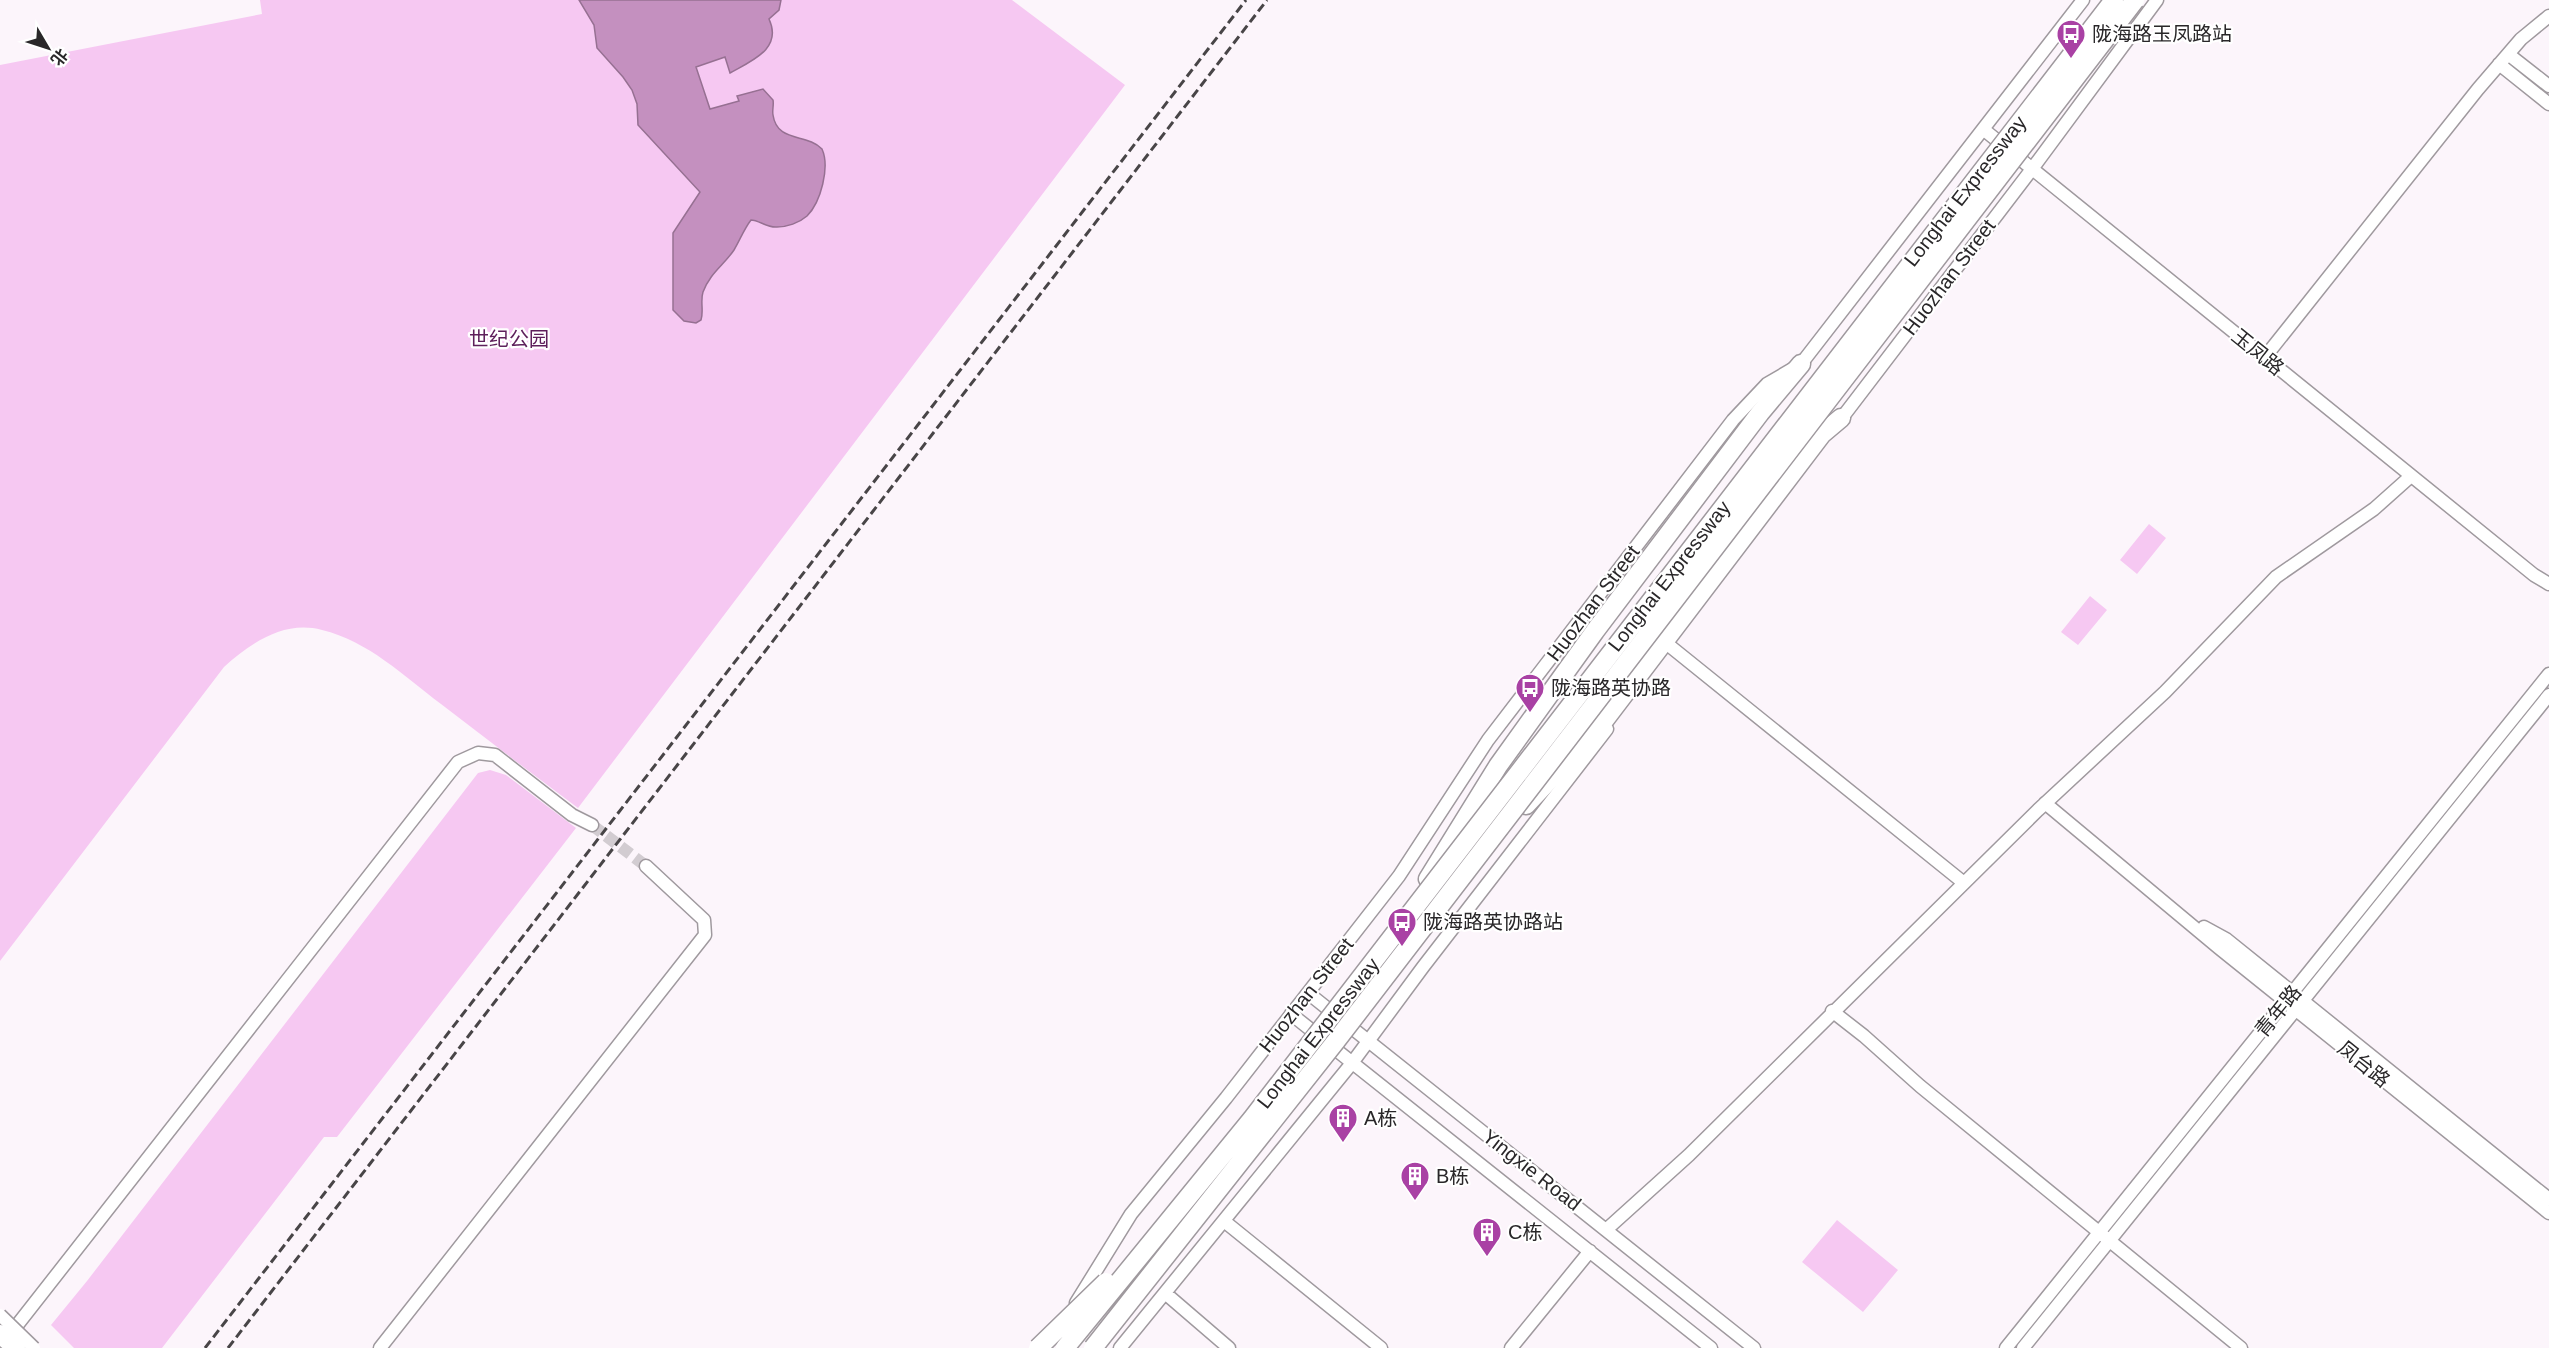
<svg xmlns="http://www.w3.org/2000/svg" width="2549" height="1348" font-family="Helvetica,'Noto Sans SC',sans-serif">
<rect width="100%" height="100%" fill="#fcf5fb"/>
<path fill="#f6c8f2" d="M260,0h752l113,85 -547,723c-46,-34 -91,-69 -137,-104 -37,-28 -73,-63 -119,-74 -38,-10 -71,13 -98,37l-224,294v-896l262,-51z
M2149,524l17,14 -29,36 -17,-14z
M2090,596l17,14 -29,35 -17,-13z
M490,770l16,5 70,53 -239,309h-13l-162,211h-88l-23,-23 36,-44 391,-508z
M1837,1220l61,50 -35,42 -61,-50z"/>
<path fill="#c490bf" stroke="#967092" stroke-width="1.5" d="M579,0h202l-2,10 -10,9c14,30 -18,42 -39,54l-5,-16 -29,10 14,42 29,-8 -2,-5 26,-7 10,11c1,5 -1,10 0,15 4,28 34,18 49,34 8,18 -1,53 -15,67 -8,7 -20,11 -30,11 -10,1 -18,-7 -26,-7 -7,9 -11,20 -17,30 -10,15 -24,23 -31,42 -3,9 1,19 -2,28l-5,3 -12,-2 -11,-11v-77l27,-41 -62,-67 -1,-21 -5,-14 -9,-13 -26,-29 -3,-23z"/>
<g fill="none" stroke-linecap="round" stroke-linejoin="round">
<path stroke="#d2ccd1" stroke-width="12" stroke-dasharray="12 6" stroke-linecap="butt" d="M592,825l54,41"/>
<g stroke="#9f999e" stroke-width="15">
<path id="minor" d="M2508,54l41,32
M2499,64l50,40
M1983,129l551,446 15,9
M2265,357l213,-268 43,-50 28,-23
M1838,423l194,-254 125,-169
M1671,647l293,236
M2045,803l174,145 330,265
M2204,927l22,12 323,260
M1308,993l446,355
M1832,1011l32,25 56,50 321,262
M1291,1014l420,334
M1224,1221l157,127
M1607,1229l82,-74 349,-345 127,-118 111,-115 98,-68 37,-33
M1165,1293l64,55
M1076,1303l55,-89 95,-116 173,-222 89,-136 245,-320 34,-36 34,-20 282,-364
M0,1347l458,-585 20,-9 17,2 77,60 20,10
M380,1348l325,-413 -1,-15 -58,-54
M1120,1348l232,-285 71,-96 184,-238
M1511,1348l79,-97
M2006,1348l543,-674
M2023,1348l526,-653"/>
</g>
<g stroke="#9f999e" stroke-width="21">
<path id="highway" d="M1526,805l74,-79 222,-292 19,-16
M1428,879l70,-113 97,-135 165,-218 41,-49"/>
</g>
<use href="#minor" stroke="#fff" stroke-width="12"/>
<use href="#highway" stroke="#fff" stroke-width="18"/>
<path stroke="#484547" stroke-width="3" stroke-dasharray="9 4.5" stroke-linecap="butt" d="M205,1348l1041,-1348
M228,1348l1039,-1348"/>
<g stroke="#9f999e" stroke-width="15" stroke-linecap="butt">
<path id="minor-bridge" d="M0,1315l34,33"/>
</g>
<g stroke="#9f999e" stroke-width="21" stroke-linecap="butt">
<path id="highway-bridge" d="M0,1334l16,14
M1038,1348l68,-66
M1065,1348l187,-229 862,-1119
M1093,1348l243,-307 799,-1041"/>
</g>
<use href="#minor-bridge" stroke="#fff" stroke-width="12"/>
<use href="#highway-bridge" stroke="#fff" stroke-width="18"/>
</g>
<defs>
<g id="bus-pin" transform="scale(1.5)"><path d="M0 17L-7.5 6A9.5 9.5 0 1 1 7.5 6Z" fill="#a941a4" stroke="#fff"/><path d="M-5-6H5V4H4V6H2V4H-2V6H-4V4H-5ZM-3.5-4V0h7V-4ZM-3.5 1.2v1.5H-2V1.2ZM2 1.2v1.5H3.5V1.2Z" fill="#fff"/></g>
<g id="building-pin" transform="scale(1.5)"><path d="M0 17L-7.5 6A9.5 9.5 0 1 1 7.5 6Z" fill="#a941a4" stroke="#fff"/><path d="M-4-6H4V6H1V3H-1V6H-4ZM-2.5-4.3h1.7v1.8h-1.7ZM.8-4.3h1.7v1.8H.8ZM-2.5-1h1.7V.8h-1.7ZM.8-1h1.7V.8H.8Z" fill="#fff"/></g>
</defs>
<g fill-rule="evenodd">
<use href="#bus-pin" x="2071" y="34"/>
<use href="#bus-pin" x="1530" y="688"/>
<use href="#bus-pin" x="1402" y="922"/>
<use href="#building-pin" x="1343" y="1118"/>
<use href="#building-pin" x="1415" y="1176"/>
<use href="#building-pin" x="1487" y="1232"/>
</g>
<g text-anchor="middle" stroke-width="4.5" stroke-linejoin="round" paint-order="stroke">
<g font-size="20" fill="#292729" stroke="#fff" text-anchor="start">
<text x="2092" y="41">陇海路玉凤路站</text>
<text x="1551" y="695">陇海路英协路</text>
<text x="1423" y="929">陇海路英协路站</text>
<text x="1364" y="1125">A栋</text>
<text x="1436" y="1183">B栋</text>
<text x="1508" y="1239">C栋</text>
</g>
<g font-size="20" fill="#292729" stroke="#fff">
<text transform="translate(1965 191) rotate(-52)" y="7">Longhai Expressway</text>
<text transform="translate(1949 277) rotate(-53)" y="7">Huozhan Street</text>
<text transform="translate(2258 352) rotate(39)" y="7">玉凤路</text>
<text transform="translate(1669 576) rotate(-52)" y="7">Longhai Expressway</text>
<text transform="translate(1593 603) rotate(-53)" y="7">Huozhan Street</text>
<text transform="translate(1306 995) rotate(-52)" y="7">Huozhan Street</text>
<text transform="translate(2278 1011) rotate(-51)" y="7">青年路</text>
<text transform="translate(1318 1033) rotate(-52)" y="7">Longhai Expressway</text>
<text transform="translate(2364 1064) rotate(39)" y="7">凤台路</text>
<text transform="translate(1532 1170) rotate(38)" y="7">Yingxie Road</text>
</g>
<g font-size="20" fill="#5f205c" stroke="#fff">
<text x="509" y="346">世纪公园</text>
</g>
</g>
<g transform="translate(48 48) rotate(129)" stroke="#ffffff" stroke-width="4.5" paint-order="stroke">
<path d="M0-4.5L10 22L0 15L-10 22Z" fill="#292729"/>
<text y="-9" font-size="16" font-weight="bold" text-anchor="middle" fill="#292729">北</text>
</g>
</svg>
